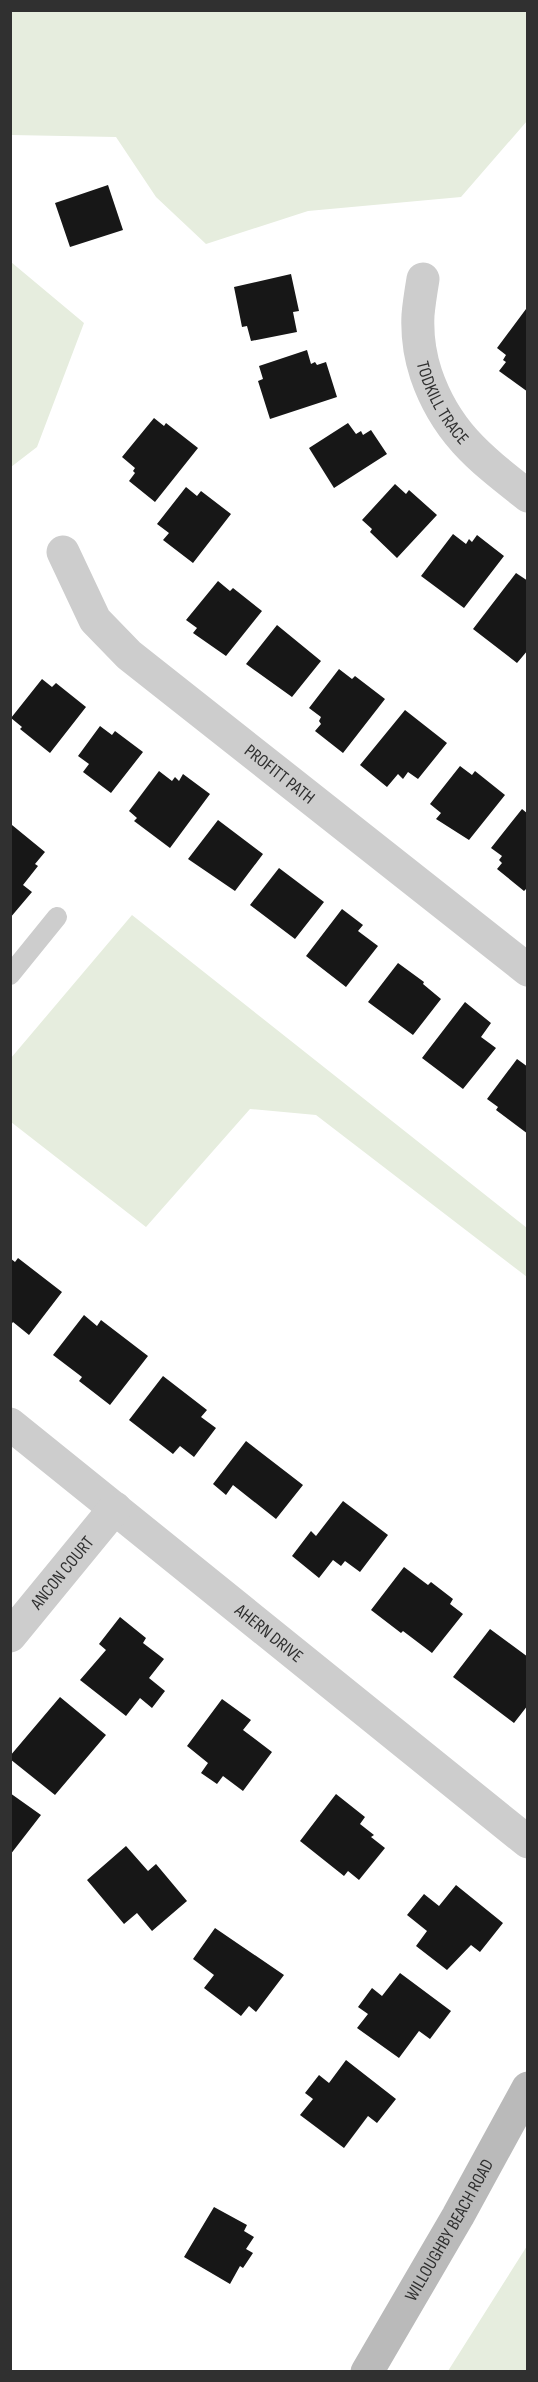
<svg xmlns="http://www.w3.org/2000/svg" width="538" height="2382" font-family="'Sofia Sans Condensed',sans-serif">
<rect width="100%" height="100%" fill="#fff"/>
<path fill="#e6edde" d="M11,10l516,1v110l-66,76 -153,14 -102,33 -50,-47 -40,-60 -105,-2z
M11,262l73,61 -47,124 -26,20z
M132,915l395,313v49l-211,-162 -66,-6 -104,118 -135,-105v-64z
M527,2246v125h-79z"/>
<path fill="#171717" d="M108,185l15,45 -53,17 -15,-44z
M291,274l8,37 -6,1 4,20 -46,9 -4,-15 -5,1 -8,-40z
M526,309l2,1v82l-29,-21 7,-9 -3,-2 3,-5 -9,-7z
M307,350l4,14 4,-2 2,3 9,-3 11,35 -67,22 -12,-38 5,-2 -4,-13z
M154,418l10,8 2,-3 32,25 -43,54 -26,-21 6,-8 -2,-2 2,-3 -13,-11z
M348,423l8,11 5,-3 2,4 8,-5 16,24 -53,34 -25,-40z
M395,484l11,10 3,-4 28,25 -40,43 -27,-26 2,-3 -10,-9z
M186,487l11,9 4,-5 30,23 -38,49 -30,-23 6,-7 -12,-9z
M453,534l13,10 3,-5 3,3 5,-7 27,21 -40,52 -43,-32z
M516,573l12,8v69l-11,13 -44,-34z
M218,581l12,10 3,-3 29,23 -36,45 -33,-23 4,-5 -11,-8z
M277,625l44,36 -29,36 -46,-33z
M339,669l13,10 3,-3 30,23 -42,54 -28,-22 6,-7 -2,-3 2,-4 -12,-9z
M42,679l10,8 4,-4 30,24 -36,46 -30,-24 2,-2 -11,-9z
M405,710l42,33 -29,36 -10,-7 -5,7 -5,-5 -11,13 -27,-22z
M100,726l12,9 3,-4 28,21 -32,41 -28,-21 6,-8 -11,-8z
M460,766l12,9 3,-4 30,24 -36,45 -33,-21 5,-6 -11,-9z
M159,771l13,10 3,-4 4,4 4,-7 27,20 -40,54 -36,-27 3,-3 -8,-7z
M522,809l6,5v73l-4,4 -27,-22 5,-6 -3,-3 3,-4 -11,-8z
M218,820l45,34 -28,37 -47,-32z
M12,825l33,27 -10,12 3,2 -15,19 9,7 -22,26z
M279,868l45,34 -29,37 -45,-34z
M342,909l21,16 -5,6 20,15 -32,41 -40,-31z
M398,963l26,19 -1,2 18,15 -28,36 -45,-33z
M465,1002l26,21 -10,14 15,11 -33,41 -41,-31z
M517,1059l11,8v67l-32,-24 2,-3 -11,-8z
M10,1258l5,4 3,-4 44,34 -33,43 -16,-13 -3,4z
M84,1315l13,11 4,-6 47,36 -38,49 -31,-24 3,-4 -29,-22z
M163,1376l44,34 -6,7 15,11 -22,29 -14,-11 -7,8 -44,-34z
M246,1441l57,44 -27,34 -43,-34 -7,10 -13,-11z
M343,1501l45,34 -28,37 -15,-11 -4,5 -8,-6 -14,18 -27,-22 19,-25 5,5z
M404,1567l24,18 3,-3 22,17 -3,5 13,10 -31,39 -29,-22 -2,2 -30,-23z
M120,1617l26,21 -3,5 21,16 -15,19 16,13 -13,17 -12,-10 -14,18 -46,-36 26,-30 -7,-6z
M490,1629l38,28v48l-14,18 -61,-46z
M60,1697l46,38 -51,60 -45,-36v-3z
M222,1699l29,21 -8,10 29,22 -29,39 -20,-15 -6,8 -16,-11 7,-10 -21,-17z
M10,1793l31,22 -31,40z
M336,1794l29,23 -5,7 14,11 -3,2 14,11 -26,32 -11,-9 -4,5 -44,-35z
M126,1846l22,25 8,-7 31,37 -35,30 -15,-18 -13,11 -37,-44z
M456,1885l47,38 -23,29 -9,-7 -24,25 -31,-24 11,-15 -20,-16 17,-21 15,12z
M215,1928l69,47 -28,37 -7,-6 -8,10 -37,-28 10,-13 -21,-16z
M400,1973l51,38 -21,28 -11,-8 -20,27 -42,-30 11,-14 -10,-7 14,-19 10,8z
M346,2060l50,39 -19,24 -9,-7 -24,32 -44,-33 13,-16 -8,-6 14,-18 10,8z
M214,2207l33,18 -3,6 10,6 -8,12 7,4 -10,15 -3,-2 -10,18 -46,-27z"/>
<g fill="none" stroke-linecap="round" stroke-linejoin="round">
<path stroke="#cdcdcd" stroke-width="20" d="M10,975l47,-58"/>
<g stroke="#cdcdcd" stroke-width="33">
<path id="s1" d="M423,279c-2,12 -4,24 -5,36 -1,20 2,41 8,59 20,59 55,85 102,122"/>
<path id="s2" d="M63,552l32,68 34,35 399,315"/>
<path id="s3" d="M10,1424l518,418"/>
<path id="s4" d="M10,1636l105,-128"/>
</g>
<path stroke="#bababa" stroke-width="33" id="s5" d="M367,2372l91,-156 70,-128"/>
</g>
<g text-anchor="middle" stroke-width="6" stroke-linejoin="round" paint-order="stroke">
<g font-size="18" fill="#303030" stroke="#fff">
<text dy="6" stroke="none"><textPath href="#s1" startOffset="129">TODKILL TRACE</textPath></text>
<text dy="6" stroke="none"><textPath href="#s2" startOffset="316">PROFITT PATH</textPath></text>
<text dy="6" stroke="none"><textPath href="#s4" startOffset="82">ANCON COURT</textPath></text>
<text dy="6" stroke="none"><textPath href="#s3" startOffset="333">AHERN DRIVE</textPath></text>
<text dy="6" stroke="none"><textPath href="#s5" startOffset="164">WILLOUGHBY BEACH ROAD</textPath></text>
</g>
</g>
<rect width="538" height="2382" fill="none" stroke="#303030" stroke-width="24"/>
</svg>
